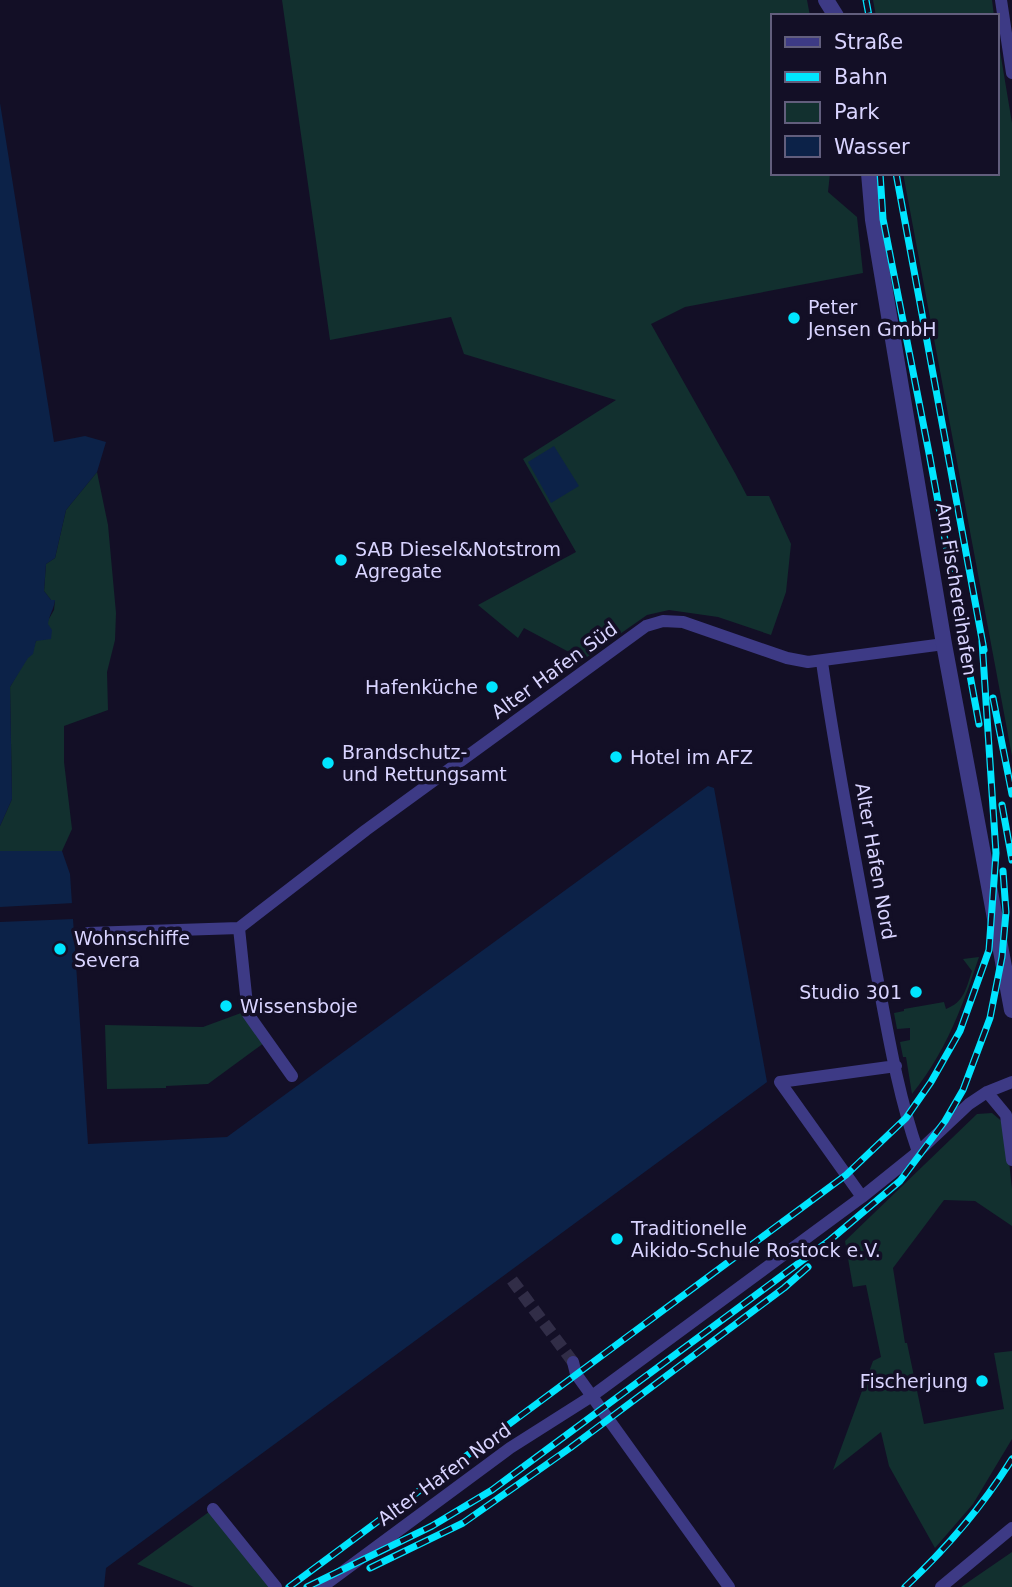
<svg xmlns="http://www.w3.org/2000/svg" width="1012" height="1587" font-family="'DejaVu Sans',sans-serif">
<rect width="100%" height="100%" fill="#130f26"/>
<path fill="#12302f" d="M282,0h525l3,16h-38v157h58l-2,19 29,25 6,56 -178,34 -34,17 84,149 12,23h22l22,48 -5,48 -15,43 -53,-18 -49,-7 -22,5 -67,47h-15l4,-10 -45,-24 -6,10 -40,-33 98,-53 -53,-93 93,-59 -152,-46 -13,-37 -121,23z
M873,0h119l2,16h-118z
M996,27l16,96v633l-109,-583h93z
M97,472l11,53 8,88 -1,27 -8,32 1,38 -44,16v36l8,67 -10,22h-62v-25l12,-27 -2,-112 44,-77 1,-10h-4l-7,-9 2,-27 9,-6 11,-48z
M979,957c-16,49 -34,96 -67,137l-6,-37h-3l-3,-15 10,-2v-12l-13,1 -3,-16 10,-2v-2l40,-7 2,7c18,-7 20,-20 26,-38l-9,-12z
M241,1013l23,30 -56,41 -42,2v2l-59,1 -2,-64 98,2z
M992,1113l13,11 7,65v37l-37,-25 -31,-1 -51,68 12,75h2l17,81 80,-15 -10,-56 18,-2v88l-39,65 -38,44 -46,-82 -8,-34 -48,38 40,-109 8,-4 -15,-72 -13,2 -8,-46 132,-127z
M213,1509l63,78h-82l-57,-23z
M1012,1552v35h-51z"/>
<path fill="#0c2248" d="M0,103l54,339 31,-6 21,6 -9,30 -31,38 -11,48 -9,6 -2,27 7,9h4c-1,9 -6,15 -7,24l4,6 -1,9 -15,2 -3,13 -5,4 -18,29 2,112 -12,27z
M554,446l25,40 -28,17 -23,-41z
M708,786l6,2 53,294 -661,486 -2,19h-104v-736h62l8,23 18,270 139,-7z"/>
<path fill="#130f26" d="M74,903v16l-74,3v-15z"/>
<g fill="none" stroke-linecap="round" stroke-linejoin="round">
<path stroke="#312d47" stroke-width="12" stroke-dasharray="12 6" stroke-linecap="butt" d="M512,1280l61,82"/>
<path stroke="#3d3a85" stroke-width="12" d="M1001,0l11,73
M822,662c14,98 33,196 51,293 13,66 23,134 45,197
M239,928l9,86 44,62
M88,933l151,-5 127,-98 280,-204 17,-5 20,1 104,36 21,4 136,-18
M987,1092l19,23 6,45
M862,1197l-82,-115 116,-16
M573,1362l3,12 153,213
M213,1509l63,78
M322,1587l188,-139 82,-52 270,-199 56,-45 51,-48 18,-12 25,-10
M941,1587l71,-59"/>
<path stroke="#3d3a85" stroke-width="16" d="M826,0l10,16
M869,173l4,47 71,424 68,366"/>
<g stroke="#00e5ff" stroke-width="7">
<path id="rail" d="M866,0l3,16
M880,173l3,46 46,234 50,271
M896,173l88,477
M993,698l19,96
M1002,805l10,55
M370,1568l93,-45 107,-75 214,-160 24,-21
M289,1587l557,-412 60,-57 25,-36 29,-51 29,-81 7,-97 -14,-212
M307,1587l125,-61 60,-36 338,-250 70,-59 45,-60 18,-31 27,-72 12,-61 4,-45 -3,-41
M905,1587c42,-39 77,-80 107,-128"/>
</g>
<use href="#rail" stroke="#130f26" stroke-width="4.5" stroke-dasharray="13" stroke-linecap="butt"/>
</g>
<g fill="#00e5ff" stroke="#130f26" stroke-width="2.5">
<circle cx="794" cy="318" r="7"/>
<circle cx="341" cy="560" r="7"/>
<circle cx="492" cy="687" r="7"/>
<circle cx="616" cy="757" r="7"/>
<circle cx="328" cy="763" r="7"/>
<circle cx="60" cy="949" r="7"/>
<circle cx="916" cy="992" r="7"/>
<circle cx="226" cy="1006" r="7"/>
<circle cx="617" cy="1239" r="7"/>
<circle cx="982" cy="1381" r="7"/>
</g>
<g text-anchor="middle" stroke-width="7" stroke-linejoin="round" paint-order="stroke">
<g font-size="19" fill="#d9d4ff" stroke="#130f26" text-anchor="start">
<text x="808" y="314">Peter<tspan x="808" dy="22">Jensen GmbH</tspan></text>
<text x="355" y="556">SAB Diesel&amp;Notstrom<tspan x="355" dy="22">Agregate</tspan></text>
<text x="478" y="694" text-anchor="end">Hafenküche</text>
<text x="342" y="759">Brandschutz-<tspan x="342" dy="22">und Rettungsamt</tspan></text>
<text x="630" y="764">Hotel im AFZ</text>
<text x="74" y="945">Wohnschiffe<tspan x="74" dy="22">Severa</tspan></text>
<text x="902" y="999" text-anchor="end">Studio 301</text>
<text x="240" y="1013">Wissensboje</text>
<text x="631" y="1235">Traditionelle<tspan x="631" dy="22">Aikido-Schule Rostock e.V.</tspan></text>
<text x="968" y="1388" text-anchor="end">Fischerjung</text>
</g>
<g font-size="19" fill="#d9d4ff" stroke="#130f26">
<text transform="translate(957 589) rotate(81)" y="7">Am Fischereihafen</text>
<text transform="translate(554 670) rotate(-36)" y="7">Alter Hafen Süd</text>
<text transform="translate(876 861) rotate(80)" y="7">Alter Hafen Nord</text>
<text transform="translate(444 1474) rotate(-36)" y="7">Alter Hafen Nord</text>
</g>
</g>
<rect x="771" y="14" width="228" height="161" fill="#130f26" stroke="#625e7d" stroke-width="2"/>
<rect x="785" y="37" width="35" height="10" fill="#3d3a85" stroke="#625e7d" stroke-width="2"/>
<text x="834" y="49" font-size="21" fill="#d9d4ff">Straße</text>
<rect x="785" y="72" width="35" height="10" fill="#00e5ff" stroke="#625e7d" stroke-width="2"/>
<text x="834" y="84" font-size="21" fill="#d9d4ff">Bahn</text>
<rect x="785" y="102" width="35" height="21" fill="#12302f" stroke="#625e7d" stroke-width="2"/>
<text x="834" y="119" font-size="21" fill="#d9d4ff">Park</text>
<rect x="785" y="136" width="35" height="21" fill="#0c2248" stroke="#625e7d" stroke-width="2"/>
<text x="834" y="154" font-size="21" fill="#d9d4ff">Wasser</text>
</svg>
